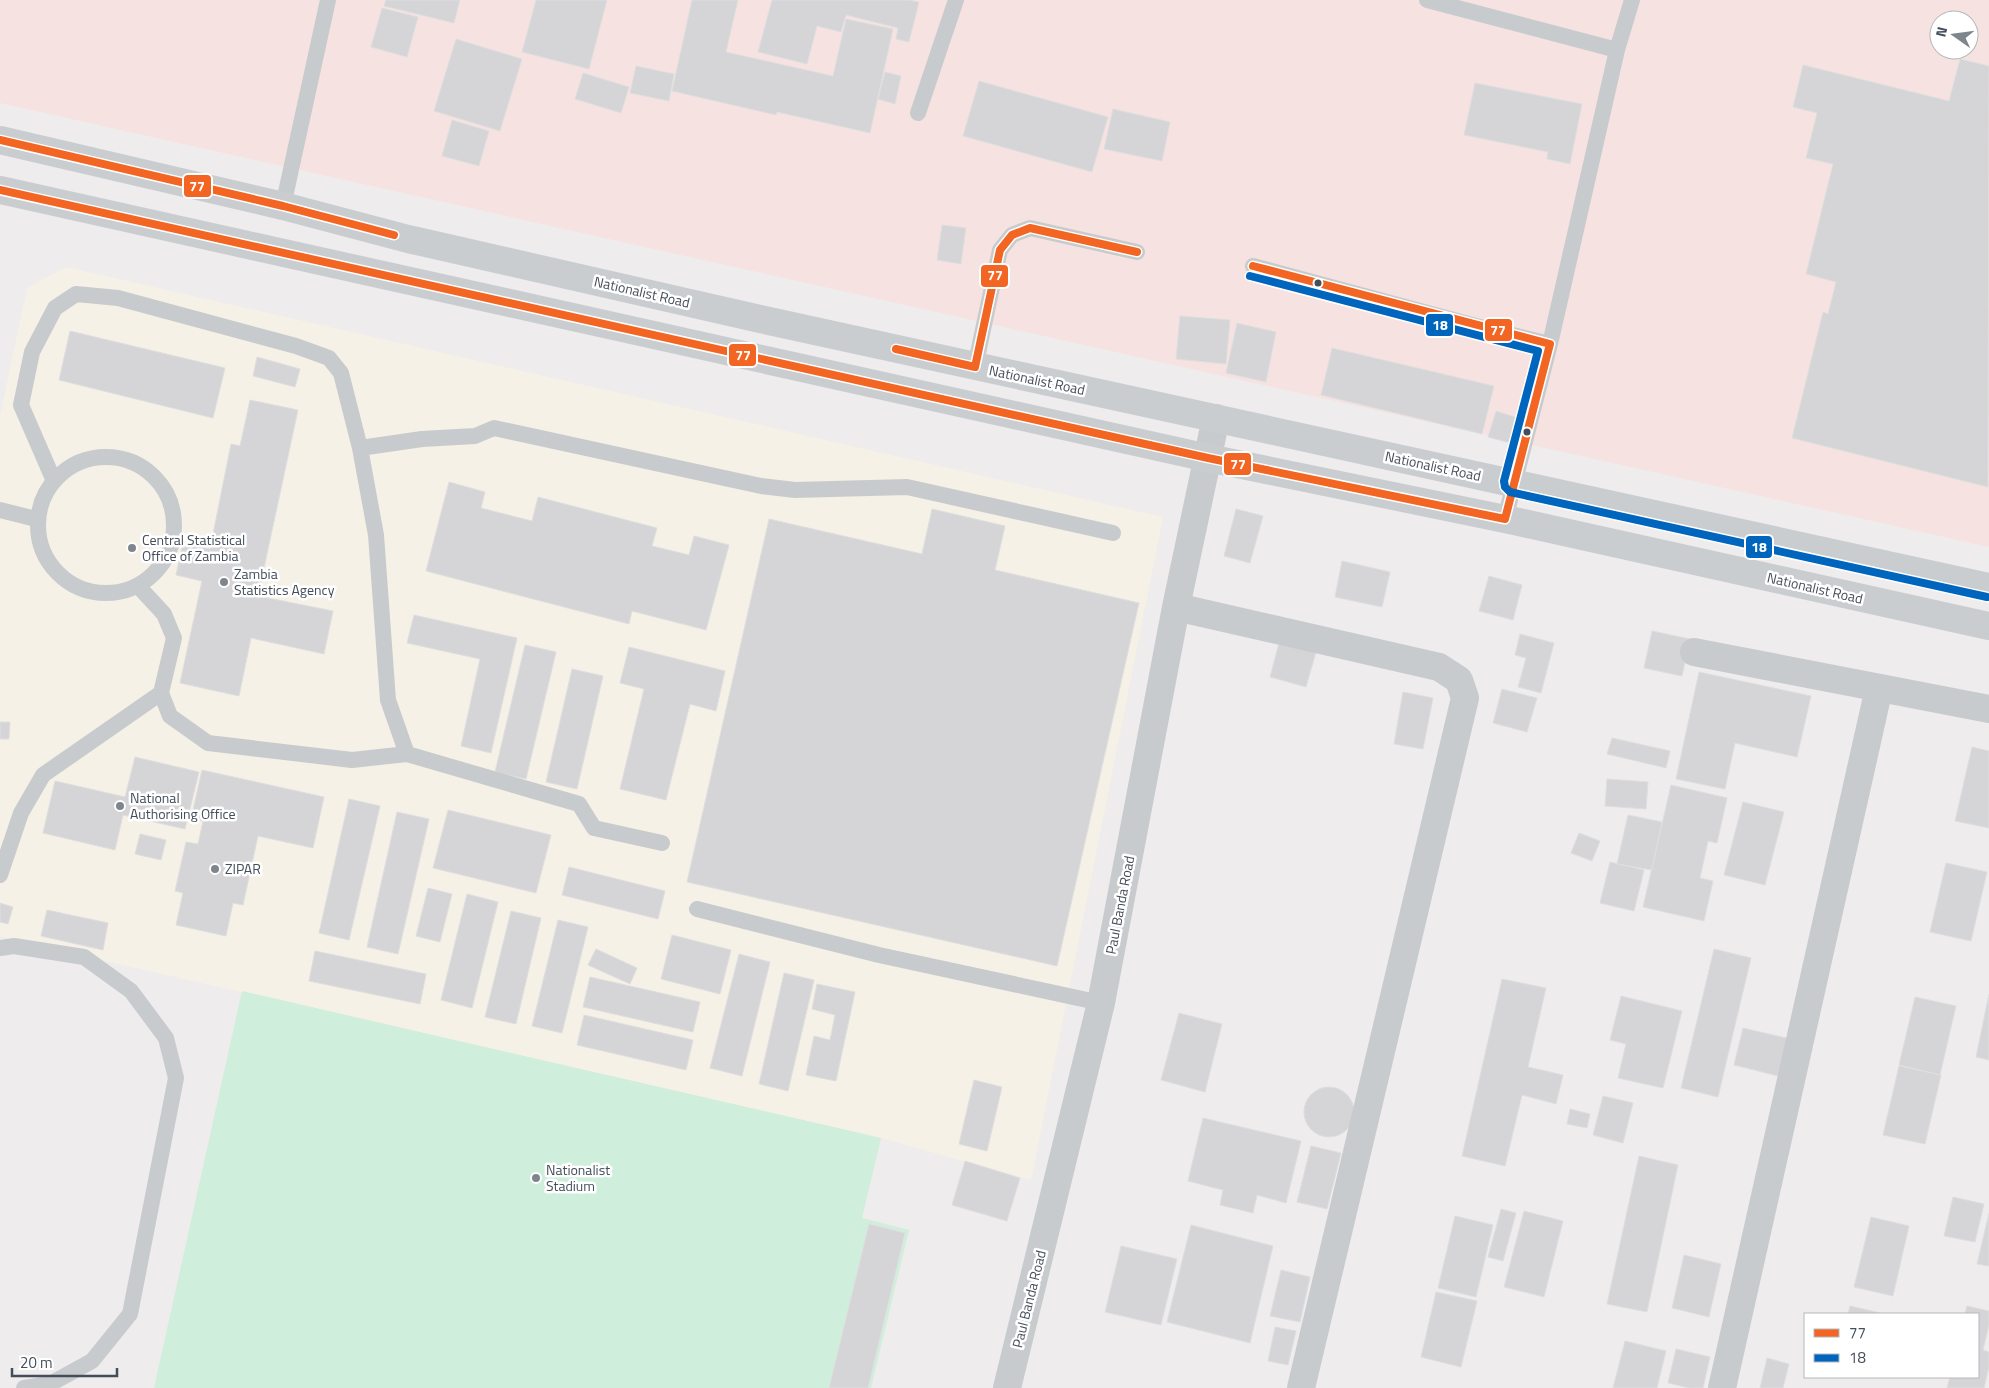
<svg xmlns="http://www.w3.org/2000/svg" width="1989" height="1388" font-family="'Titillium Web',sans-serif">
<rect width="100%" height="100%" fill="#eeecec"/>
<path fill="#f6f1e6" d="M66,267l1097,250 -132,663 -150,-42 -881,-201v-521l27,-128z"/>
<path fill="#f6e3e1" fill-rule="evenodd" d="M0,0h1989v547l-1989,-444zM1939,20h30v30h-30z"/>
<path fill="#cfeedb" d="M242,991l639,147 -19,80 47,12 -38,158h-717z"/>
<path fill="#d5d4d7" stroke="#dfdedf" d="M386,0h74l-6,23 -70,-17z
M536,0h71l-18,69 -67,-17z
M692,0h46l-12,52 107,24 13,-57 47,10 -23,104 -93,-21 -1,3 -104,-24z
M772,0h137l10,2 -10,40 -13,-3 2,-11 -52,-13 -5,17 -24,-6 -10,38 -49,-12z
M382,8l36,9 -11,40 -36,-10z
M456,39l66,20 -22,72 -66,-20z
M1960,59l29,7 -1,421 -196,-49 31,-126 5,2 8,-32 -30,-8 27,-110 -27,-6 11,-45 -24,-6 10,-42 146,36z
M636,66l38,8 -5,27 -39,-8z
M885,72l16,4 -6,28 -17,-5z
M583,73l46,14 -8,26 -46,-14z
M979,81l129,36 -16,55 -129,-36z
M1475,83l107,21 -12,60 -23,-5 1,-7 -84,-17z
M1113,109l57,13 -8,39 -58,-12z
M452,120l37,11 -10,35 -37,-10z
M942,225l24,3 -5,36 -24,-4z
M1180,316l50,4 -4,44 -50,-5z
M1237,323l39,9 -10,50 -40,-9z
M70,331l155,37 -12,50 -154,-38z
M1332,348l162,38 -12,48 -161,-39z
M257,357l43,12 -5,18 -42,-11z
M250,400l48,10 -40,186 75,15 -9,43 -73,-16 -12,58 -59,-13 22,-102 -26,-6 7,-32 27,6 21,-105 9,2z
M1496,411l25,8 -7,25 -26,-7z
M449,482l36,10 -4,16 51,13 6,-24 119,31 -5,18 37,9 5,-19 35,9 -23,85 -74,-19 -3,13 -203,-53z
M932,509l73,17 -10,44 144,33 -82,363 -370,-84 82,-363 153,35z
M1236,509l27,7 -13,47 -26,-7z
M1342,561l48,11 -8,35 -47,-10z
M1489,576l33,9 -9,35 -34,-9z
M414,615l103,23 -26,115 -30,-7 19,-87 -73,-16z
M1652,631l38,8 -8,37 -38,-8z
M1520,634l34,9 -13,50 -23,-6 8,-29 -11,-3z
M1279,643l37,9 -10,35 -36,-10z
M525,645l31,7 -30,127 -31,-7z
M629,647l96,24 -9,40 -26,-7 -24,96 -46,-11 24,-100 -24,-6z
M572,669l31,7 -26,113 -31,-7z
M1699,672l112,24 -14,61 -62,-14 -10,46 -49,-10z
M1502,689l35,9 -10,34 -34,-9z
M1403,692l30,6 -10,51 -29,-5z
M0,722h10l-1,17h-9z
M1612,738l58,13 -4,17 -59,-14z
M1972,747l17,4v77l-34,-7z
M135,757l64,15 -14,57 -62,-14 -8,35 -72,-17 12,-52 70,16z
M202,770l122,27 -11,51 -55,-12 -15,69 -10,-2 -7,33 -50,-11 7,-32 -8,-2 11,-49 12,2 5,-23 -12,-2z
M1607,779l41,3 -2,27 -41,-3z
M1671,785l56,13 -10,45 -9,-2 -8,37 13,3 -9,40 -61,-14z
M349,799l31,7 -31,134 -30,-7z
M1743,802l41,10 -19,73 -41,-10z
M448,810l103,25 -15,58 -103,-25z
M397,812l32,7 -31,135 -31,-7z
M1628,815l34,7 -10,48 -35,-6z
M1579,833l21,8 -8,20 -21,-8z
M140,834l26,6 -5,20 -26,-6z
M1610,862l34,8 -10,41 -34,-8z
M1946,863l41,9 -16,69 -41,-9z
M569,867l96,24 -7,28 -96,-24z
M428,888l24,6 -12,48 -24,-6z
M467,894l31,8 -26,106 -31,-8z
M0,903l13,4 -5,17 -8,-2z
M47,910l61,13 -5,27 -62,-14z
M511,911l30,7 -25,106 -31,-7z
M558,920l30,7 -26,106 -30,-7z
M672,935l59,15 -11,44 -59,-15z
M596,949l41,19 -7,16 -42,-19z
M1714,949l37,9 -33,139 -37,-9z
M315,951l111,23 -6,30 -111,-23z
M739,954l31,8 -28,114 -32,-8z
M784,973l30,7 -26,111 -29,-7z
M590,977l110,25 -7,30 -110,-25z
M1502,979l44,9 -18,79 35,8 -7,29 -34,-9 -17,71 -43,-10z
M817,984l38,8 -19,89 -30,-6 8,-39 16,4 5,-25 -23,-6z
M1989,994v66l-13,-3z
M1621,996l61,15 -19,77 -45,-10 8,-34 -16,-4z
M1915,997l41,9 -16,69 -41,-10z
M1179,1013l43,11 -17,68 -44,-12z
M584,1015l109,25 -7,30 -109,-25z
M1743,1028l52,12 -9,38 -52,-13z
M1899,1066l42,9 -16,69 -42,-9z
M974,1080l28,7 -15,64 -28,-7z
M1304 1112a25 25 0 1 1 50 0a25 25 0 1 1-50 0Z
M1603,1096l30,7 -10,40 -30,-8z
M1570,1109l20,5 -3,14 -20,-4z
M1203,1118l98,23 -15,62 -29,-8 -4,18 -33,-8 3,-15 -35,-9z
M1311,1146l30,7 -14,56 -30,-7z
M1639,1156l39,9 -31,147 -40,-8z
M965,1161l55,17 -13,43 -55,-16z
M1953,1197l31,7 -9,38 -31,-6z
M1501,1209l15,4 -13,48 -15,-4z
M1524,1211l39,10 -19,76 -40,-10z
M1989,1213v53l-12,-2z
M1455,1216l38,9 -17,72 -38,-9z
M1871,1217l38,9 -16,70 -39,-9z
M869,1224l36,9 -37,155h-39z
M1191,1225l82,21 -23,97 -83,-21z
M1121,1246l56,13 -16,66 -56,-13z
M1684,1255l37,9 -12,53 -37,-9z
M1281,1270l29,7 -10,45 -30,-6z
M1436,1292l41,9 -16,66 -40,-10z
M1850,1306l35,8h-37z
M1967,1306l22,5v14l-6,25 6,2v15l-5,21h-37l3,-11h28v-63h-13z
M1275,1327l21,4 -8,34 -20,-4z
M1625,1341l41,10 -9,37h-44z
M1676,1349l34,8 -7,31h-14l-21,-5z
M1767,1358l22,6 -6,24h-23z"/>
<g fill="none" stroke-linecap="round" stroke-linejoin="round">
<path stroke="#c8cbcd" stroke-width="16" d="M1427,0l190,50 15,-50
M918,113l38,-113
M283,206l45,-206
M1253,266l223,60 74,18 -45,175
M1550,344l67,-294
M975,367l25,-117 12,-15 18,-7 107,24
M360,448l62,-9 53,-3 19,-8 267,58 34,4 112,-3 206,46
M38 525a68 68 0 1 1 136 0a68 68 0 1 1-136 0Z
M54,481l-33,-76 11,-53 23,-44 21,-14 42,4 178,48 33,12 12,15 19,75 16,87 12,165 19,54
M0,510l36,9
M139,587l25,27 10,24 -13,55 9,23 38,27 144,17 55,-6 172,50 15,24 68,15
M0,875l21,-62 22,-38 118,-82
M697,909l182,46 222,48
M0,948l14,-2 70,11 47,34 35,47 10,40 -46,236 -38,47 -42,23 -26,4"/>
<path stroke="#c8cbcd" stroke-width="28" d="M1176,607l263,60 20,13 6,18 -164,690
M1694,652l295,57
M1007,1388l94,-385 75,-396 40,-189
M1722,1388l157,-700"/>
<path stroke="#c9cdd0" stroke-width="28" d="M0,140l283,66 125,33 361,82 1220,266
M0,190l1208,268 297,61 484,107"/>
<g stroke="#fff" stroke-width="11">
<path id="bus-1" d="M0,140l283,66 111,29
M0,190l1208,268 297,61 45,-175 -297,-78
M896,349l79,18 25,-117 12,-15 18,-7 107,24"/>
</g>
<g stroke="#fff" stroke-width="11">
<path id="bus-2" d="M1250,276l288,75 -34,130 1,6 5,5 477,105"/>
</g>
<use href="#bus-1" stroke="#f26522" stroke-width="8"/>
<use href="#bus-2" stroke="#0065bd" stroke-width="8"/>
</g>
<g fill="#434e5a" stroke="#fff" stroke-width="2">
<circle cx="1318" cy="283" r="4.5"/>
<circle cx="1527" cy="432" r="4.5"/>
</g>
<g fill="#7f858d" stroke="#fff" stroke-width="2">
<circle cx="132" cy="548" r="5"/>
<circle cx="224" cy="582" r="5"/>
<circle cx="120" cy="806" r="5"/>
<circle cx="215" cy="869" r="5"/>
<circle cx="536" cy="1178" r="5"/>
</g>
<g text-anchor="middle" stroke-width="5" stroke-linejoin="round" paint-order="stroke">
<g font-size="14" fill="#434e5a" stroke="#fff">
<text transform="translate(642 292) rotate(13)" y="5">Nationalist Road</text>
<text transform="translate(1037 380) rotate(12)" y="5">Nationalist Road</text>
<text transform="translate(1433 466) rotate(12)" y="5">Nationalist Road</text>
<text transform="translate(1815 588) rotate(13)" y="5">Nationalist Road</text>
<text transform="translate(1120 905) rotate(-79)" y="5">Paul Banda Road</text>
<text transform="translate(1029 1299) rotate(-76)" y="5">Paul Banda Road</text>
</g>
<g font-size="14" fill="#434e5a" stroke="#fff" text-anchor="start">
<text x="142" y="545">Central Statistical<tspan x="142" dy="16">Office of Zambia</tspan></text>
<text x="234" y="579">Zambia<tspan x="234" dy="16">Statistics Agency</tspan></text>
<text x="130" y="803">National<tspan x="130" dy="16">Authorising Office</tspan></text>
<text x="225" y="874">ZIPAR</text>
<text x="546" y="1175">Nationalist<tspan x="546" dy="16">Stadium</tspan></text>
</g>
</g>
<g stroke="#fff" stroke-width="2">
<rect x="183" y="174" width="29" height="24" rx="5" fill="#f26522"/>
<rect x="980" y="264" width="29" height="24" rx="5" fill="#f26522"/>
<rect x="1425" y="313" width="29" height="24" rx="5" fill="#0065bd"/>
<rect x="1484" y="318" width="29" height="24" rx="5" fill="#f26522"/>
<rect x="728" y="343" width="29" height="24" rx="5" fill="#f26522"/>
<rect x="1223" y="452" width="29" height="24" rx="5" fill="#f26522"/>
<rect x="1745" y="535" width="28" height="24" rx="5" fill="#0065bd"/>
</g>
<g font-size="14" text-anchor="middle" font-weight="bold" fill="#fff">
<text x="197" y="191">77</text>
<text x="995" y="280">77</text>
<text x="1440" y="330">18</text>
<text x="1498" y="335">77</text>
<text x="743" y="360">77</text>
<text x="1238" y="469">77</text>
<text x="1759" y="552">18</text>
</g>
<rect x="1804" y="1313" width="175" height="65" fill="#ffffff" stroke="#b4b8bd"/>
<rect x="1814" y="1329" width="25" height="8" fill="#f26522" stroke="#b4b8bd"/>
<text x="1849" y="1338" font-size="15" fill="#434e5a">77</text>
<rect x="1814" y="1354" width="25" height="8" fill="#0065bd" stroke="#b4b8bd"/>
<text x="1849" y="1363" font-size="15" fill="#434e5a">18</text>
<g transform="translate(1954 35) rotate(284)"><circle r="24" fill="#ffffff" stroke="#b4b8bd"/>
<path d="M0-4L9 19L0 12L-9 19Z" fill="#7f858d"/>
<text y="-8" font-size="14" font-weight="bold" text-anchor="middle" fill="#434e5a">N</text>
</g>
<path d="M12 1368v8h105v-8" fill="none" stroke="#434e5a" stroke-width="2.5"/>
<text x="20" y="1368" font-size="15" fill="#434e5a" stroke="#ffffff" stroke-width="4" paint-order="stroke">20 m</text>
</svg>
